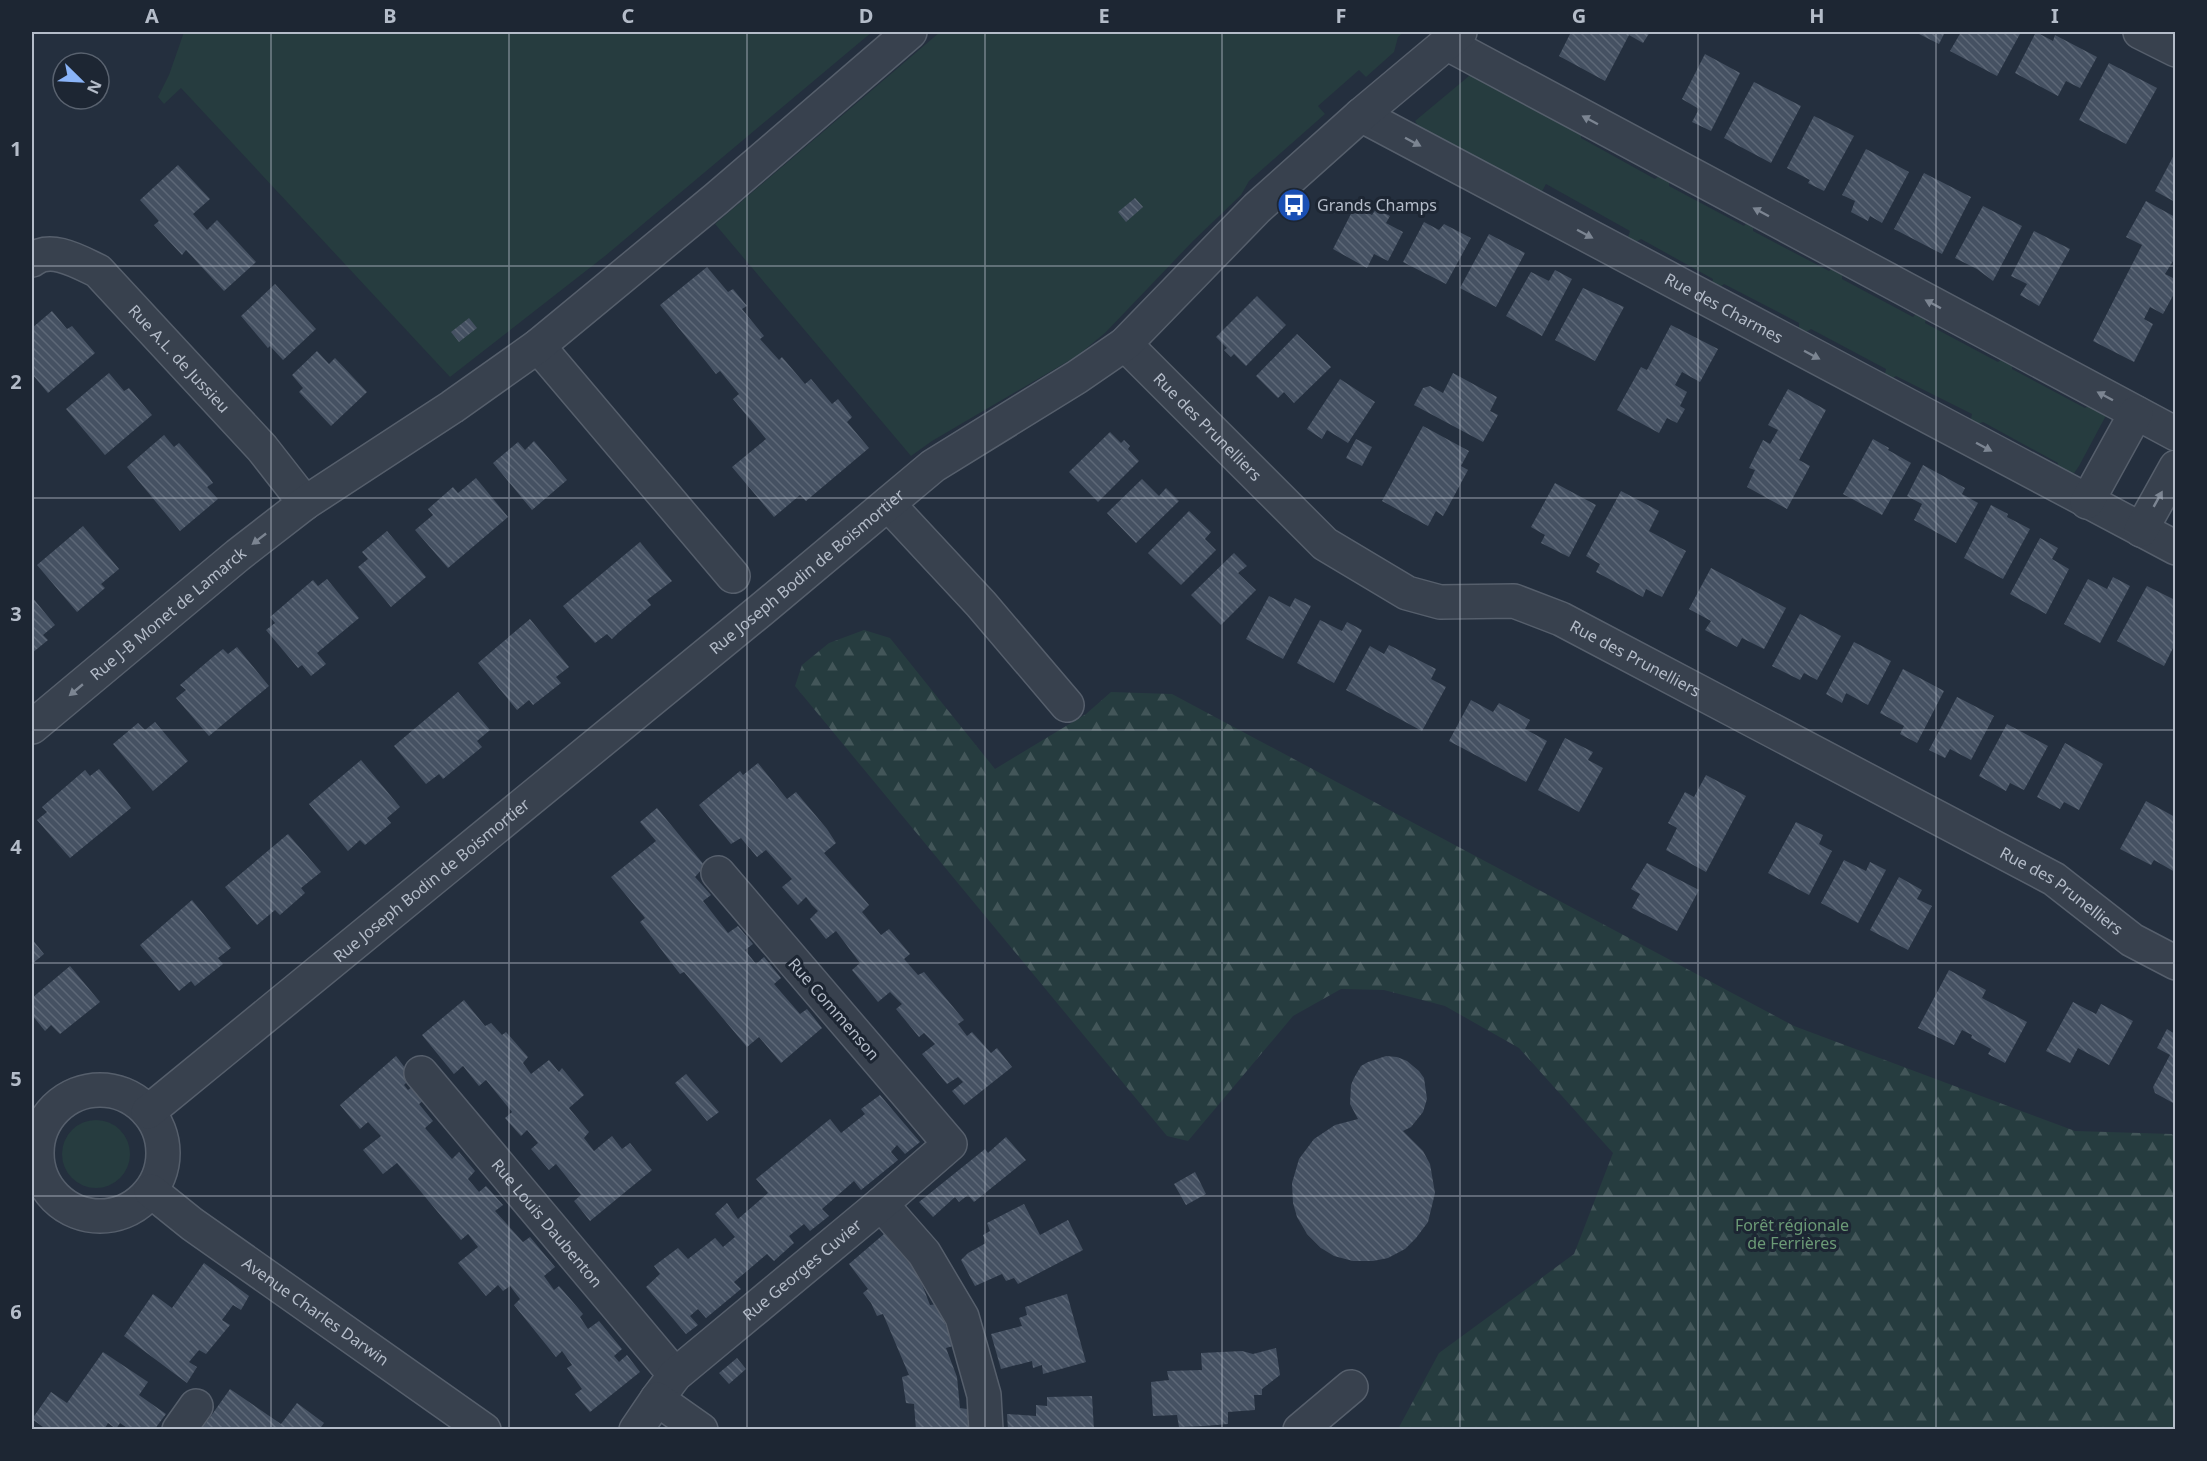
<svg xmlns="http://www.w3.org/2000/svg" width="2207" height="1461" font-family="'Noto Sans',sans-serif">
<defs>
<pattern id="forest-firs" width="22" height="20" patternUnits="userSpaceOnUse" patternTransform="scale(1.5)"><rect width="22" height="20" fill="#263c3f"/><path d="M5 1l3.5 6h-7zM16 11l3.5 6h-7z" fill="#435659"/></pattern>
<pattern id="building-back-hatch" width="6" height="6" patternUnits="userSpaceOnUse" patternTransform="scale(1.5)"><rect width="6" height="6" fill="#455162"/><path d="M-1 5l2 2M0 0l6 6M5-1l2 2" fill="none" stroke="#5d6877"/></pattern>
</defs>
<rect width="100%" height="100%" fill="#242f3e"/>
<path fill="#263c3f" d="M184,32h688l-267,224 -155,121 -269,-289 -17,16 -6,-7 11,-22z
M940,32h464l-6,5 -4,15 -28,25 -7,-7 -41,36 7,8 -76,67 -8,14 -48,46 -88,92 -28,23 -145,85 -21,15 -196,-232z
M1475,71l107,55 -1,12 74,41 11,-8 4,2 -1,13 75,40 7,-9 3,2 -1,12 76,40 9,-8 5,2 -1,14 71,38 9,-9 6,3 -3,12 73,39 11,-8 4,3 -1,12 73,39 11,-6 14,6 -31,58 -9,13 -12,-7v-9l-75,-41 -10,4 -3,-3 2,-9 -76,-38 -8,6 -4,-4 2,-9 -75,-40 -8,5 -4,-1v-10l-75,-39 -9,7 -4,-2 2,-10 -72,-40 -10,6 -4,-5 3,-9 -84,-47 -7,13 -119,-68 -5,-8z
M62 1154a34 34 0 1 1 68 0a34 34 0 1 1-68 0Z"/>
<path fill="url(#forest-firs)" d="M864,630l26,8 105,131 91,-55 25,-22 61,2 622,332 281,105 97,3 4,6 -1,289h-777l41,-76 135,-99 39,-101 -94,-105 -74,-42 -61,-16 -43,-1 -48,27 -105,125 -21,-5 -372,-450 7,-21 27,-22z"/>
<path fill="url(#building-back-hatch)" d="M1571,32l23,1 1,-1h55l-7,11 -14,-8 -24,46 -46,-25z
M1915,32h30l-6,12z
M1961,32h60l-24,44 -47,-25z
M2036,32l17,9 2,-6 42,22 -17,31 -14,-7 -8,15 -43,-23z
M1705,54l35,19 -29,58 -19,-9 7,-13 -17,-10z
M2109,63l48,25 -31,56 -47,-24z
M1754,82l47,24 -30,57 -47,-25z
M1814,116l40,20 -30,55 -16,-8 2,-3 -23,-12z
M1866,149l43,23 -27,51 -12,-7 -2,5 -17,-9 4,-11 -13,-6z
M2175,153v49l-20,-11z
M178,165l32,34 -17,15 14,16 10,-10 39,42 -32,29 -38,-41 -4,5 -28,-30 5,-4 -19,-21z
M1924,173l47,24 -29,57 -48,-25z
M1135,198l8,9 -17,15 -8,-10z
M2146,201l29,16v45l-2,-1 -8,13 10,5v13l-12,22 -13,-7 -6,12 9,5 -19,38 -41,-21 49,-96 -16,-8z
M1355,206l17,9 4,-6 14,7 -4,7 17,9 -15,29 -14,-7 -7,14 -34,-19z
M1983,206l39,20 -29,55 -16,-12 -22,-11z
M1424,222l15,8 5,-6 27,14 -25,46 -43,-22z
M2034,231l36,18 -31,57 -19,-11 7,-11 -16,-8z
M1489,234l36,19 -29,54 -36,-19z
M707,267l21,25 5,-3 14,17 -5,3 22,27 -4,3 19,21 3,-3 23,27 6,-5 21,25 6,-5 14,18 -5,5 22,26 -63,53 -6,-6 -26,22 -42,-50 34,-28 -33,-40 6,-5 -19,-23 -4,3 -56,-69z
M1555,270l17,9 -30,57 -36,-20 25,-44 18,9z
M275,284l41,45 -33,31 -13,-14 -2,2 -27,-32z
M1583,288l41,19 -29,54 -40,-21z
M1257,296l29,29 -40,41 -12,-12 -3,3 -7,-7 3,-2 -11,-11z
M52,311l15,18 5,-3 23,27 -47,40 -16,-19v-46z
M469,318l8,10 -18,14 -8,-10z
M1671,325l47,24 -18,33 -18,-10 -7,13 12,7 -7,14 5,3 -8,14 -10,-5 -8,15 -42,-23 24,-43 6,3z
M1297,334l34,33 -37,36 -10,-11 -6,6 -22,-22z
M317,351l12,13 6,-6 32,34 -36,34 -32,-34 4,-4 -11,-13z
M109,373l15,18 5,-3 23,27 -47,40 -39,-46z
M1453,373l44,24 -7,14 8,4 -15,27 -69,-37 9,-17 7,-2 13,7z
M1340,379l35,23 -27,41 -21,-13 -5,9 -15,-10z
M1788,389l38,21 -27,50 11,6 -23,43 -40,-22 8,-17 -6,-2 14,-28 7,4 8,-14 -10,-5z
M1423,426l46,25 -8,15 7,4 -21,39 -4,7 -7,-5 -8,15 -46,-25z
M1110,432l11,11 3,-3 6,6 -2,3 11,12 -41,41 -29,-30z
M164,435l10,12 5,-4 29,33 5,7 -6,4 11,12 -38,32 -53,-64z
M1356,439l16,8 -10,19 -16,-8z
M1873,439l16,9 -1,2 23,13 -29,52 -39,-21z
M534,441l33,39 -35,30 -39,-47 25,-21 7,8z
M1923,465l42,23 -3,6 16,9 -22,40 -42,-23 8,-16 -15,-8z
M476,478l32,39 -60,51 -33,-38 18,-15 -5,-6 25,-22 5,6z
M1142,479l17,17 7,-8 13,13 -43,42 -29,-30z
M1555,483l41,22 -27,52 -28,-14 4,-8 -14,-8z
M1621,491l38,20 -10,20 37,20 -24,46 -16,-8 -3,8 -47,-25 4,-8 -14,-8z
M1991,505l17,9 -1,3 23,12 -27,50 -39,-21z
M1189,511l22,21 -6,7 11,11 -35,35 -33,-32z
M83,526l36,43 -18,15 4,4 -28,24 -40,-47z
M387,531l39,46 -35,30 -33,-40 10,-8 -6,-7z
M2040,538l18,10 -6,11 17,10 -23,45 -36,-20z
M640,542l32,39 -25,19 4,5 -33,28 -6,6 -5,-5 -12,9 -32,-37z
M1234,553l13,13 -9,7 18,17 -35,35 -30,-30z
M1711,568l75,40 -22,41 -22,-11 -5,9 -32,-17 6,-9 -22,-12z
M2113,577l17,9 -30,57 -36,-19 24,-45 19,10z
M327,579l32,39 -42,35 9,11 -15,12 -9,-11 -4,3 -32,-38 9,-7 -5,-6 43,-37 5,6z
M2147,586l28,14v44l-11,22 -47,-25z
M1269,596l21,11 5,-9 16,8 -28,53 -37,-20z
M32,597l23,28 -12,10 5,5 -16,13z
M1800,614l41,22 -24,44 -13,-7 -4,7 -28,-14z
M530,619l39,48 -13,10 5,6 -28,22 -4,-5 -12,10 -39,-47z
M1320,620l22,11 5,-9 15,8 -28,53 -37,-20z
M1854,642l37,19 -23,44 -22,-12 -4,10 -16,-9z
M1389,645l47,24 -5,10 15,8 -24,44 -76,-41 24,-44 14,8z
M237,647l32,39 -60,50 -33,-38 10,-8 -6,-5 34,-29 9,-7 5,5z
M1903,669l41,22 -27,52 -17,-9 4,-8 -24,-13z
M458,692l32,38 -13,11 5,6 -33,27 -6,5 -4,-5 -13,10 -32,-38z
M1957,697l37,19 -23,44 -21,-11 -5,9 -16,-8z
M1471,700l22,12 6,-9 31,17 -5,9 22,12 -21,41 -77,-41z
M155,722l33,39 -35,30 -40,-47 25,-21 7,7z
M2007,724l41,22 -24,44 -14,-7 -4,8 -27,-15z
M1565,738l28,14 -5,8 15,8 -24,44 -41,-22z
M2065,743l38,21 -24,46 -15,-8 -4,7 -23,-12z
M361,760l39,47 -13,11 4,5 -26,22 -5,-5 -12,11 -39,-47z
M758,763l29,36 9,-7 31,37 9,14 -12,10 45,52 -7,7 19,23 8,-6 21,25 -6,5 14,16 6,-3 40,48 -6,4 9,12 5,-4 19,21 6,-5 15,19 -48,38 -12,-14 11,-9 -5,-5 -11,7 -25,-30 13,-10 -11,-11 -5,4 -23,-28 6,-5 -12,-12 -12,10 -26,-32 8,-7 -24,-32 -10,8 -16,-20 8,-8 -6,-6 -6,-8 -8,8 -16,-18 10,-8 -26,-29 -9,7 -16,-19 -10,6 -32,-39 41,-34 3,4z
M99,769l32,39 -61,50 -33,-38 10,-8 -5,-5 43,-37 5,6z
M1706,775l40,21 -40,76 -40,-22 11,-22 -9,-5 17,-31 9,5z
M2146,801l29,16v55l-21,-12 -3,5 -31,-16z
M657,808l48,58 -10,11 16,18 -8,6 25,32 10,-7 15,18 -8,6 11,14 8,-7 17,21 -7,6 26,30 7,-5 15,19 -41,35 -22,-26 -12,10 -63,-75 -4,2 -40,-52 5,-4 -34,-41 45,-36 -16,-19z
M1796,822l27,13 -4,9 13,7 -23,44 -41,-22z
M288,834l33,38 -20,16 4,5 -25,22 -5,-5 -18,15 -32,-38z
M1844,860l22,11 4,-9 16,8 -28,53 -37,-20z
M1647,863l52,27 -22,41 -45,-23 8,-14 -9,-5z
M1899,877l23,13 -5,9 15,7 -24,44 -38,-20z
M192,900l39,48 -13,10 5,6 -28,22 -4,-5 -12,10 -39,-46z
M32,939l12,15 -12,10z
M70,966l30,36 -40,32 -9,-9 -6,6 -13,-16v-17z
M1949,970l37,20 -4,8 45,24 -22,41 -17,-9 3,-5 -20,-11 1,-3 -10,-5 -8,15 -36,-17z
M464,1000l21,26 6,-3 11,12 4,-3 22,25 -5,6 8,11 18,-14 10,12 3,-4 22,27 -15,13 20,24 -5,6 10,13 18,-15 10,13 8,-6 22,27 -62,51 -16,-20 7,-6 -25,-31 -7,6 -18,-21 7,-6 -11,-13 -6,6 -16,-18 7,-6 -26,-32 -7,6 -16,-20 -9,8 -32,-39z
M2073,1002l23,12 5,-10 32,17 -24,44 -31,-17 -8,15 -24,-12z
M2167,1029l8,5v70l-20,-11 -2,-6 17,-32 -13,-7z
M396,1056l16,21 -8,8 4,5 9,-7 11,14 -9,7 14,17 -8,7 27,31 7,-7 16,19 -7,8 11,13 7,-6 17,19 -8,6 28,31 7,-5 25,30 -11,9 10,14 5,-4 13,15 11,13 -3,3 8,12 11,-8 23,28 -8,7 5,6 8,-7 13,17 -50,40 -15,-18 7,-5 -15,-21 5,-3 -10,-14 -6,6 -42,-52 6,-6 -10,-13 -7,5 -5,-6 -12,11 -28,-33 20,-16 -10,-13 -7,6 -64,-77 -14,11 -20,-24 18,-14 -13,-14 -8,7 -20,-24z
M1386,1056l11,1 10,4 12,10 5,7 3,21 -4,13 -12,15 -8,4 20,20 7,13 5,29 -7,29 -12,16 -11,11 -17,9 -15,3h-20l-19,-5 -13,-8 -14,-14 -10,-17 -4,-14 -1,-20 7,-24 15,-20 21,-14 23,-6 -8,-15 1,-19 3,-7 7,-12 7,-4z
M686,1074l33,38 -12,9 -32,-38z
M880,1095l40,47 -15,12 -8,-9 -6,7 7,8 -37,30 -7,-9 -32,28 7,7 -19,15 -6,-7 -15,12 5,7 -20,18 -7,-7 -33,28 7,7 -35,29 -8,-9 -8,7 8,9 -12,9 -40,-47 14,-13 -6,-8 24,-18 10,11 27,-21 8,9 12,-10 -20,-23 12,-11 11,16 30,-26 -12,-14 74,-60 11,14 24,-19 -4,-5z
M1006,1137l20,23 -52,42 -6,-7 -9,7 -4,-5 -22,20 -14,-15 66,-53 3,4z
M1195,1172l11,22 -20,11 -12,-21z
M1024,1204l16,31 28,-15 15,30 -65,34 -4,-6 -8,3 -4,-7 -27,12 -14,-26 7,-7 18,-10 -3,-8 7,-4 -3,-8z
M891,1228l15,20 -5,4 17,22 12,31 7,-1 9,22 7,20 -7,2 11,29 3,31 7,1 2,21h-53l-2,-26 -8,-1 -4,-26 7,-2 -26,-61 -6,2 -6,-13 -8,-10 5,-4 -19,-25z
M204,1263l45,33 -8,14 -8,-5 -11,15 8,5 -24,29 -7,-4 -10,12 8,5 -10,16 -63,-47 29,-42 19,14z
M1067,1294l19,68 -43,12 -1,-9 -9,3 -1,-7 -31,8 -10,-35 31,-8 -3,-8 8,-3 -2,-8z
M1276,1348l4,27 -18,14v6h-8l1,15 -27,2v12l-24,2 -25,1 -2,-12 -24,1 -2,-34 18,-2 -2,-9 35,-1 -1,-17 41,-2 11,3z
M103,1352l45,30 -9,13 27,19 -12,16h-24l-10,-7 -4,6 -8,-6 -4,7h-57l-15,-11 19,-27 16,11z
M737,1358l9,11 -17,15 -10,-11z
M230,1389l51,35 16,-21 27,20 -5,7h-118z
M1092,1396l2,34h-86l-1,-16 29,2v-11l11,1v-9z"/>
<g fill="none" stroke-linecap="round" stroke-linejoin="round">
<g stroke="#565f6c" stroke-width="36">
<g id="minor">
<path d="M2140,32l36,18"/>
<path d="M1446,43l730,391"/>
<path id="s1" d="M1361,115l815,433"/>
<path id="s2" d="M32,260c19,-15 47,2 66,11l164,177 43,55"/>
<path id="s3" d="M1125,344l200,200 82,49 33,9 74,-1 47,18 493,260 78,61 44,23"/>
<path d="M538,346l195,230"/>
<path d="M2087,502l49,-89"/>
<path d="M888,504l93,100 86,101"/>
<path d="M2141,530l35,-63"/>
<path id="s4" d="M32,727l206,-172 67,-52 147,-96 86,-61 178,-147 194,-167"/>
<path id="s5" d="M421,1073l254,302"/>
<circle cx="100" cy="1153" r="63"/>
<path id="s6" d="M148,1112l613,-502 172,-144 144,-89 48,-33 132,-136 104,-93 99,-83"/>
<path id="s7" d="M151,1191l41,33 292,206"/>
<path d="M881,1204l43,49 38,64 22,78 2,35"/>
<path id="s8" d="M657,1399l18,-24 206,-171 69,-60 -232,-271"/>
<path d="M179,1430l17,-24"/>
<path d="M636,1430l21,-31 44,31"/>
<path d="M1300,1430l51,-43"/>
</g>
</g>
<use href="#minor" stroke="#38414e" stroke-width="33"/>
</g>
<defs><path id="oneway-solid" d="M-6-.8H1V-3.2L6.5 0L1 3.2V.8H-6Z" transform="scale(1.5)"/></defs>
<g fill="#7c8592">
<use href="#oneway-solid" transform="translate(1590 120) rotate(-152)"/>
<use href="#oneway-solid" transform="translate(1413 142) rotate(28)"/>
<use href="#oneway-solid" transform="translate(1761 212) rotate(-152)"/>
<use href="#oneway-solid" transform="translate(1585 234) rotate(28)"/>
<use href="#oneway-solid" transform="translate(1933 304) rotate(-152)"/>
<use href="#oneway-solid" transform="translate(1812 355) rotate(28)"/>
<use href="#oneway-solid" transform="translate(2105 396) rotate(-152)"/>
<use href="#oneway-solid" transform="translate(1984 447) rotate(28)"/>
<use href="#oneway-solid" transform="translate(2158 499) rotate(-61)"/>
<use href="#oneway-solid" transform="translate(259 539) rotate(142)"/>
<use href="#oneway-solid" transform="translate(76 690) rotate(140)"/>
</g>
<path fill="none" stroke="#b4bcc9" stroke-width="1.5" stroke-opacity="0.55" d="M271,32v1398M509,32v1398M747,32v1398M985,32v1398M1222,32v1398M1460,32v1398M1698,32v1398M1936,32v1398M32,266h2144M32,498h2144M32,730h2144M32,963h2144M32,1196h2144"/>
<defs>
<g id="bus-disc" transform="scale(1.725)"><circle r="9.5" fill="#1a4fb4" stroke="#1d2633"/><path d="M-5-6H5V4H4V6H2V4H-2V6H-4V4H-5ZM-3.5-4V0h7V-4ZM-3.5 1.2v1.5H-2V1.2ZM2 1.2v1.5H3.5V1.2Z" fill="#fff"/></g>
</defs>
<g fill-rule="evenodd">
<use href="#bus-disc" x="1294" y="205"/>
</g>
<g text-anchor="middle" stroke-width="6" stroke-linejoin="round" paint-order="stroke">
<g font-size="16" fill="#b4bcc9" stroke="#1d2633" text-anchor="start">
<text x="1317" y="211">Grands Champs</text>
</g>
<g font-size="16" fill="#b4bcc9" stroke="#1d2633">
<text dy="6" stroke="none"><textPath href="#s1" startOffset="411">Rue des Charmes</textPath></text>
<text dy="6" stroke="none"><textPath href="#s2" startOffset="190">Rue A.L. de Jussieu</textPath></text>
<text dy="6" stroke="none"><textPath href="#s3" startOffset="117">Rue des Prunelliers</textPath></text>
<text dy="6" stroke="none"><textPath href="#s6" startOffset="852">Rue Joseph Bodin de Boismortier</textPath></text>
<text dy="6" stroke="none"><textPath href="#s4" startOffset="177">Rue J-B Monet de Lamarck</textPath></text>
<text dy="6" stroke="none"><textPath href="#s3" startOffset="621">Rue des Prunelliers</textPath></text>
<text dy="6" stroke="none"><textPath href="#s6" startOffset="366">Rue Joseph Bodin de Boismortier</textPath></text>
<text dy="6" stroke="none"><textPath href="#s3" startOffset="1107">Rue des Prunelliers</textPath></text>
<text transform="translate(834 1009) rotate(49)" y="6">Rue Commenson</text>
<text dy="6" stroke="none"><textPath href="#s5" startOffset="196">Rue Louis Daubenton</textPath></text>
<text dy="6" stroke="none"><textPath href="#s8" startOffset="195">Rue Georges Cuvier</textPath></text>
<text dy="6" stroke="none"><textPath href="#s7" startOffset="204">Avenue Charles Darwin</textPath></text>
</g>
<g font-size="16" fill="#6b9a76" stroke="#1d2633">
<text x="1792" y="1231">Forêt régionale<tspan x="1792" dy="18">de Ferrières</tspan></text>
</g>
</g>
<rect width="2207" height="1461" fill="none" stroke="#1d2633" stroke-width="66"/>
<g transform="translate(81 81) rotate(114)"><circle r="28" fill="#1d2633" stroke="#59626f" stroke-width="1.5"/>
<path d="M0-4.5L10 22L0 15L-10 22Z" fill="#8ab4f8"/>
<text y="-9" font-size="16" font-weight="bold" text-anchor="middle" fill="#b4bcc9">N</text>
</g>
<rect x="33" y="33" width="2141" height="1395" fill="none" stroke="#b4bcc9" stroke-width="2"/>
<g font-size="20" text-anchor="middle" font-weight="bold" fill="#b4bcc9">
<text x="152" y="23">A</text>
<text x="390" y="23">B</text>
<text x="628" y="23">C</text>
<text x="866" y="23">D</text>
<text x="1104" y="23">E</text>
<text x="1341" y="23">F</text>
<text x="1579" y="23">G</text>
<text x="1817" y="23">H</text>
<text x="2055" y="23">I</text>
<text x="16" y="156">1</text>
<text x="16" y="389">2</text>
<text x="16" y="621">3</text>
<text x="16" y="854">4</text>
<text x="16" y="1086">5</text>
<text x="16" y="1319">6</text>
</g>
</svg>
